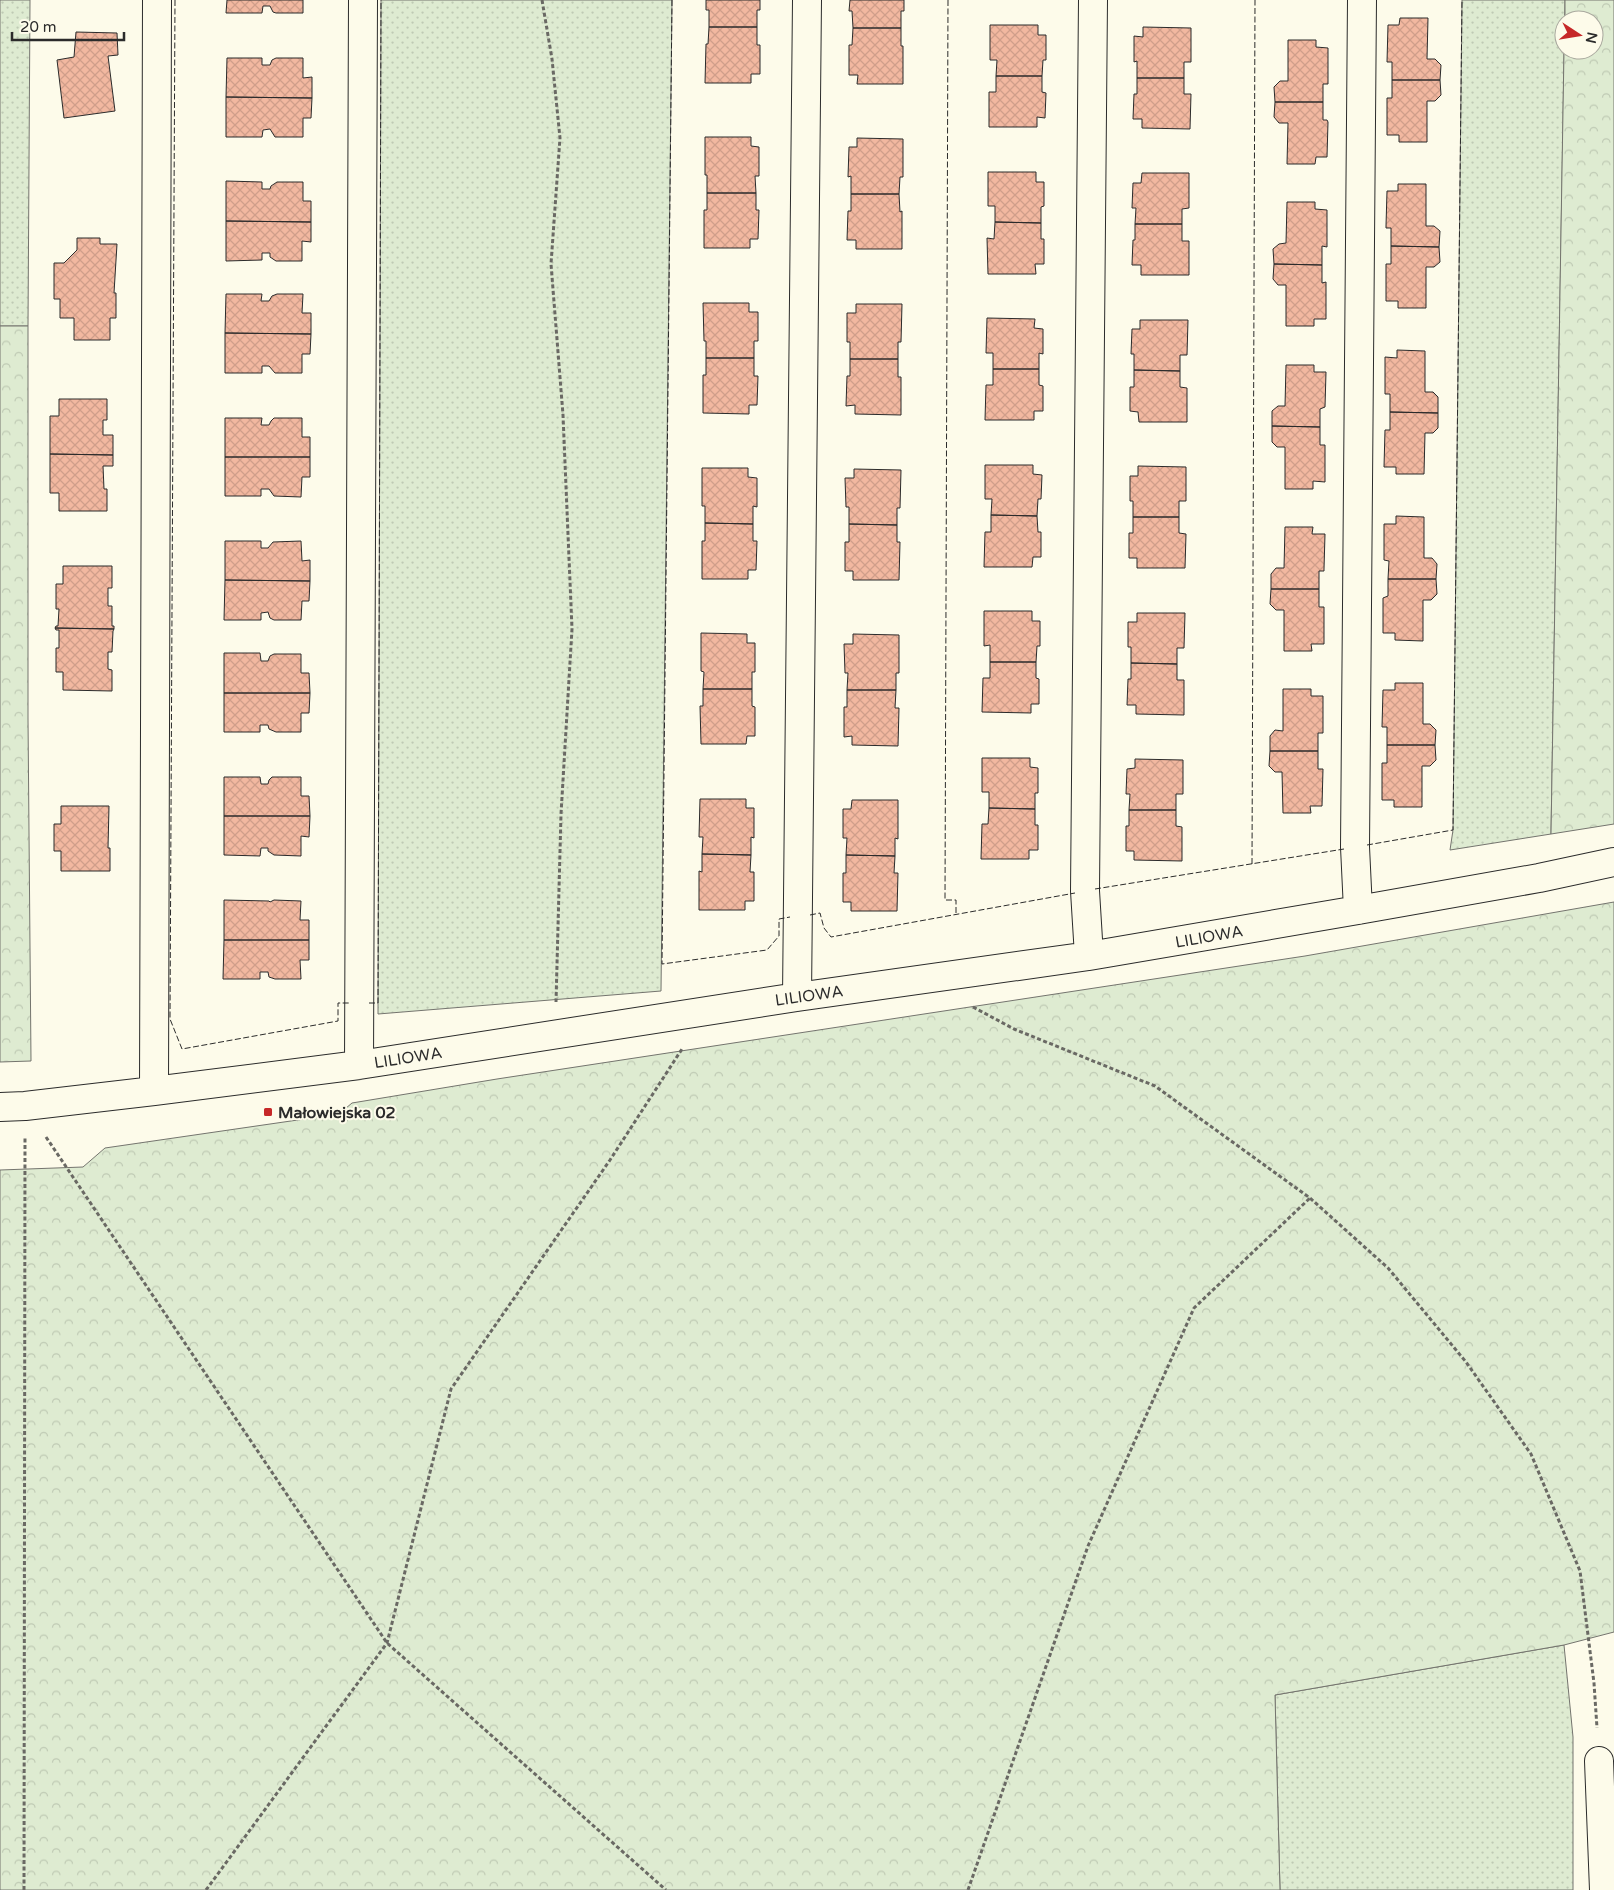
<svg xmlns="http://www.w3.org/2000/svg" width="1614" height="1890" font-family="'Varela Round',sans-serif">
<defs>
<pattern id="grass-dots" width="8" height="8" patternUnits="userSpaceOnUse" patternTransform="scale(1.25)"><rect width="8" height="8" fill="#deebd1"/><path d="M2 2h.1M6 6h.1" fill="none" stroke="#bfcab4" stroke-width="1.8" stroke-linecap="round"/></pattern>
<pattern id="forest-crowns" width="20" height="18" patternUnits="userSpaceOnUse" patternTransform="scale(1.25)"><rect width="20" height="18" fill="#deebd1"/><path d="M2 6a3 3 0 1 1 6 0M12 15a3 3 0 1 1 6 0" fill="none" stroke="#bfcab4"/></pattern>
<pattern id="building-cross-hatch" width="8" height="8" patternUnits="userSpaceOnUse" patternTransform="scale(1.25)"><rect width="8" height="8" fill="#f2b8a0"/><path d="M0 0l8 8M0 8l8-8" fill="none" stroke="#d09e8a"/></pattern>
</defs>
<rect width="100%" height="100%" fill="#fdfbea"/>
<path fill="url(#grass-dots)" stroke="#74746e" d="M0,0h30l-2,326h-28z
M381,0h291l-11,991 -283,23z
M1462,0h103l-14,834 -101,16 3,-20z
M1564,1645l9,92v153h-293l-5,-195z"/>
<path fill="url(#forest-crowns)" stroke="#74746e" d="M1565,0h49v824l-63,10 13,-784h30v-30h-29z
M0,326h28v392l3,343 -31,1z
M1614,902v730l-50,13 -289,50 5,195h-1280v-720l83,-3 22,-19 234,-34 13,-11 145,-24 808,-123z"/>
<path fill="url(#building-cross-hatch)" stroke="#2b2b2b" d="M227,0h76v13h-27l-3,-1 -3,-6h-7l-1,7h-36z
M706,0h54v10h-3v17h-48v-17h-3z
M850,0h54v11h-3v17h-48l-1,-17h-3z
M1400,18h28l-1,41h8l6,6 -1,15h-48v-18h-5l1,-37h11z
M990,25h48v10h8v25h-3l-1,16h-46l1,-16h-7z
M709,27h48v18h3v29h-9v9h-46l1,-39h2z
M1143,27l48,1v34h-7v16h-47v-17l-3,1v-26l9,1z
M853,28h48v18h2v38h-46l1,-9h-9v-30h3z
M76,32l41,1 1,22 -10,1 7,55 -51,7 -7,-58 17,-3z
M1288,40h28v7l12,1v36h-5v18h-48l-1,-15 6,-6h8z
M227,58h35v7h8l2,-5 4,-2h27v20l9,-1v21l-86,-1z
M996,76h46v16l4,1 -1,25 -8,-1v10h-48v-35h7z
M1137,78h47v16h7l-1,35 -48,-1v-9h-9l1,-25h3z
M1392,80h48l1,15 -6,6h-8v41h-28v-7h-12v-37h5z
M226,97l86,1 -1,20h-8v19h-28l-5,-8 -7,1 -1,7h-36z
M1275,102h48v18h4l1,2 -1,35h-11l-1,7h-28l1,-41h-9l-5,-6z
M705,137h46v9l8,1v29h-4l1,17h-49v-18h-2z
M857,138l46,1v38h-3l-1,17h-48v-18l-3,1 1,-30h8z
M988,172h48v10h8v24l-3,1v16l-46,-1v-16h-7z
M1142,173h47v35l-7,1v15h-47l1,-16h-4l1,-25h8z
M226,181l36,1v7h8l1,-3 6,-4h26v19h8v21l-85,-1z
M1398,184h28v42h8l6,5 -1,16 -48,-1v-18h-5v-2l1,-35h11z
M707,193h49v17h3l-1,29h-8v9h-46v-38h3z
M851,194h48l1,18 2,-1v38h-46v-9h-9l1,-29h3z
M1287,202h28v7l12,1v37l-5,-1v19l-48,-1 -1,-15 6,-5 7,-1z
M226,221l85,1v20l-9,-1v20h-26l-6,-4v-4h-8v7l-36,1z
M995,222l46,1v16h3v25h-9l1,10h-48l-1,-36 7,1z
M1135,224h47v17h7v34h-48v-10h-9l1,-25h2z
M77,238h23v6h17l-3,49h2v25h-6v22h-36v-22h-14v-19h-6v-36h10l13,-13z
M1391,246l48,1 1,15 -6,5h-8v41h-28v-7h-12v-37h5z
M1274,264l48,1v18l4,-1v37h-12v7h-28v-41h-8l-5,-6z
M226,294h36l-1,7h8l3,-5 5,-2h26l-1,19h9v21l-86,-1z
M703,303h46v9h9v29h-4v17h-48v-17h-2z
M856,304h46l-1,38h-3v17h-48v-17h-3v-29h9z
M987,318l48,1 -1,9 9,1v25l-4,-1v16h-46v-16h-7z
M1140,320h48l-1,35h-7v16l-46,-1v-16h-3l1,-25h8z
M225,333l86,1 -1,20h-8v19h-27l-6,-7h-7v7h-37z
M1397,350l28,1v41h8l5,5v16l-48,-1v-18h-5v-37l12,1z
M706,358h48v18h4l-1,29h-8v9l-46,-1v-38h3z
M850,359h48v18h3v38l-46,-1v-9l-9,1 1,-30h3z
M1286,365h28v7h12l-1,35 -5,2v18l-48,-1v-15l6,-5h7z
M993,369h46v16l4,1v25h-9v9h-49l1,-35h7z
M1134,370l46,1v16l7,1v34h-48l-1,-10 -8,-1v-24h4z
M59,399h48v21h-4v15h10v20l-63,-1v-38h9z
M1390,412l48,1v15l-5,5h-8l-1,41h-28v-7h-12l1,-37h5z
M225,418h37l-1,7h8l2,-4 3,-3h28v19h8v20h-85z
M1272,426l48,1v18h5v37l-12,-1v8h-28v-42h-8l-5,-5z
M50,454l63,1v11h-10l1,23h3v22h-48v-18h-9z
M225,457h85v20h-8l-1,20 -27,-1 -5,-7h-8v7h-36z
M985,465h48v9l9,1 -1,24h-3l-1,17 -46,-1 1,-16h-7z
M1138,466l48,1v34h-7v16h-46v-16h-3v-25h8z
M702,468h46v9l9,1v29l-4,-1v18l-48,-1v-17h-3z
M854,469l47,1 -1,38h-3v17l-48,-1v-17h-3l-1,-29h9z
M991,515l46,1 1,16h3v25h-8l-1,10h-48l1,-35h6z
M1396,516l28,1v41h8l5,6 -1,15h-48l1,-18 -5,-1v-36h12z
M1133,517h46v16l7,1 -1,34h-48v-10h-8v-25h4z
M705,523l48,1v17h4l-1,29h-8v9h-46v-38h3z
M849,524l48,1v17h3l-1,38h-46v-9h-8v-29h4z
M1285,527h28l-1,7h13l-1,35v2h-5v18h-48v-15l5,-6h8z
M225,541h36v7h7l5,-6 28,-1 1,20 8,-1v21l-85,-1z
M63,566h49v22h-4v18h4v20h2v3l-59,-1 1,-2h2l1,-17h-3v-25h7z
M1388,579h48l1,15 -6,6h-8v41l-28,-1v-7h-12v-35l5,-2z
M225,580l85,1 -1,20h-7l-1,19h-27l-4,-2 -2,-6 -7,1v7h-37z
M1271,589h48v18h5v37h-13l1,7h-28v-41h-8l-6,-6z
M984,611h48v10h8v25h-3l-1,16h-46v-17l-6,1z
M1137,613h48l-1,35h-7v16l-46,-1v-16h-3v-25h9z
M55,628l59,1 -1,2 -1,21h-4v17l4,1v21l-49,-1v-18h-7v-24h3v-18h-3z
M701,633l46,1v9h8v29h-3v17h-49l1,-17 -3,-1z
M853,634l46,1v38h-3v17h-49l1,-17h-3l-1,-29h9z
M224,653h36l1,8h7l2,-5 4,-2h27v19h8l1,20h-86z
M990,662h46v16l3,1v25h-8v9l-49,-1 1,-34h7z
M1131,663l46,1v16h7v35l-48,-1v-9h-9l1,-26h3z
M1395,683h28v41h7l6,6 -1,15h-48v-18h-5l1,-37h12z
M703,689h49v17l3,1v29h-8l-1,8h-45l-1,-38h3z
M1283,689h28v7h12v37h-5v18h-48v-15l5,-6 8,1z
M847,690h49l-1,18h4l-1,38 -46,-1v-9l-8,1v-30h3z
M224,693h86l-1,20h-8v19h-25l-7,-3 -1,-4h-8v7h-36z
M1387,745h48l1,15 -6,6h-8v41h-28v-7h-12v-37h5z
M1270,751h48v18h5l-1,37h-12l1,7h-28l-1,-41h-7l-6,-6z
M982,758h48v9l8,1v25h-3v16l-46,-1v-16h-7z
M1135,759l48,1v34h-7v16h-47l1,-16h-4l1,-25 8,-1z
M224,777h36l1,7h7l1,-4 3,-3h29v19h8l1,20h-86z
M700,799h46v9h8v30l-3,-1v18l-49,-1 1,-17h-4z
M852,800h46v39l-3,-1v18l-49,-1 1,-17h-4v-29h8z
M61,806h48l-1,42h2v23h-49v-20h-7v-27h7z
M989,808l46,1v16h3v25h-9v9h-48l1,-35h6z
M1129,810h47v16l6,1v34l-48,-1v-9h-8v-25h3z
M224,816h86l-1,21 -8,-1v20l-27,-1 -6,-4v-3h-7l-1,8 -36,-1z
M702,854l49,1 -1,17h4v29h-9v9h-46v-39l3,1z
M846,855l49,1 -1,17h4l-1,38h-46v-9h-8v-29h3z
M224,900l45,1 1,1 4,-2 27,1 -1,19h9v20h-85z
M224,940h85v20h-9l1,19h-26l-6,-2 -1,-5h-8v7h-37z"/>
<g fill="none" stroke-linecap="round" stroke-linejoin="round">
<g stroke="#2b2b2b" stroke-width="30">
<path id="minor" d="M1358,910l-3,-63 7,-847
M1089,956l-4,-65 8,-891
M797,997l10,-997
M359,1065l4,-1065
M154,1091l3,-1091
M0,1107l25,-1 129,-15 205,-26 438,-68 292,-41 269,-46 181,-32 75,-16
M1599,1761l5,129"/>
</g>
<path stroke="#6a6964" stroke-width="3" stroke-dasharray="4 2.5" stroke-linecap="butt" d="M542,0l10,59 8,79 -9,126 12,151 9,214 -11,185 -5,188
M973,1007l41,22 141,57 155,112 78,70 78,94 65,92 49,117 14,112 3,45
M46,1137l341,506 279,247
M24,1890l1,-752
M206,1890l181,-247 64,-254 159,-229 72,-111
M968,1890l120,-344 106,-238 116,-110"/>
<use href="#minor" stroke="#fdfbea" stroke-width="28"/>
<path stroke="#2b2b2b" stroke-width="1" stroke-dasharray="6 2.5" stroke-linecap="butt" d="M175,0l-5,1019 12,30 156,-28v-18h11
M672,0l-10,964 105,-14 12,-14v-17l11,-2
M948,0l-3,900h11v14
M1367,845l86,-15 9,-830
M1252,864l3,-864
M1095,889l249,-40
M810,915l10,-2 4,15 7,9 244,-44
M369,1003h9l3,-1003"/>
</g>
<rect fill="#c62828" stroke="#fdfbea" stroke-width="2" x="263" y="1107" width="10" height="10" rx="2.5"/>
<g text-anchor="middle" stroke-width="4" stroke-linejoin="round" paint-order="stroke">
<g font-size="16" fill="#2b2b2b" stroke="#fdfbea">
<text transform="translate(1209 936) rotate(-10)" y="6">LILIOWA</text>
<text transform="translate(809 995) rotate(-8)" y="6">LILIOWA</text>
<text transform="translate(408 1057) rotate(-9)" y="6">LILIOWA</text>
</g>
<g font-size="16" font-weight="bold" fill="#2b2b2b" stroke="#fdfbea" text-anchor="start">
<text x="278" y="1118">Małowiejska 02</text>
</g>
</g>
<g transform="translate(1579 35) rotate(102)"><circle r="24" fill="#fdfbea" stroke="#a9a89e"/>
<path d="M0-4L9 19L0 12L-9 19Z" fill="#c62828"/>
<text y="-8" font-size="14" font-weight="bold" text-anchor="middle" fill="#2b2b2b">N</text>
</g>
<path d="M12 32v8h112v-8" fill="none" stroke="#2b2b2b" stroke-width="2.5"/>
<text x="20" y="32" font-size="15" fill="#2b2b2b" stroke="#fdfbea" stroke-width="4" paint-order="stroke">20 m</text>
</svg>
